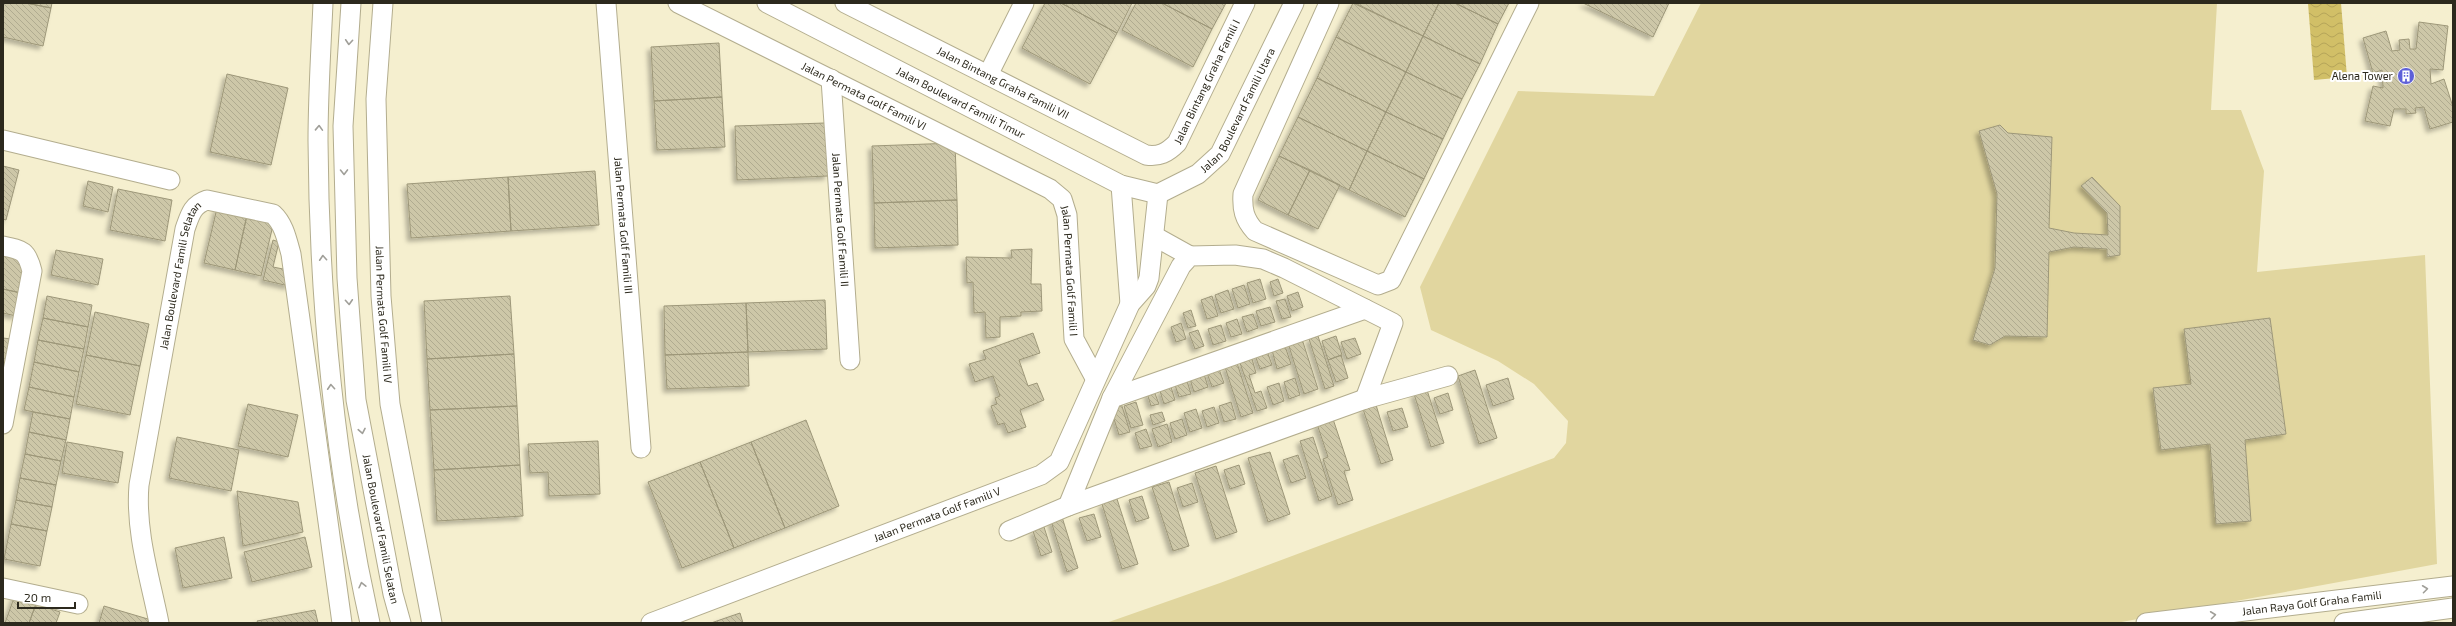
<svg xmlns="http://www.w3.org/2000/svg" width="2456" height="626" font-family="'Exo 2',sans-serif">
<defs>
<pattern id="water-waves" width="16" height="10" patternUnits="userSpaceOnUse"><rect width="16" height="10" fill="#d1bf67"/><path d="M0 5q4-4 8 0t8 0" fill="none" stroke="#b4a459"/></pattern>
<pattern id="building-back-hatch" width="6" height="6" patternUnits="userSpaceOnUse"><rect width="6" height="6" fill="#cdc7a8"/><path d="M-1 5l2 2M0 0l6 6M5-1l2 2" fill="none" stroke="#b0ab90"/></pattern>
<filter id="shadow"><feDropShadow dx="-3.5" dy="3.5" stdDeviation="2" flood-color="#0004"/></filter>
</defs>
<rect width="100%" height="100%" fill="#f5efcf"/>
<path fill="#e1d69f" d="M1701,3h516l-6,107h30l23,61 -7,101 168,-17 12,309 -321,59h-1010l114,-40 334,-125 12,-15 2,-22 -34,-37 -36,-23 -67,-31 -11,-43 98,-196 136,5z"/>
<path fill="url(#water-waves)" d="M2308,3h33l6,74 -33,3z"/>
<path fill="url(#building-back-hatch)" stroke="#9d9779" filter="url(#shadow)" d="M3,3h23l25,5 -8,38 -40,-9z
M26,3h26l-1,5z
M1045,3h16l56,30 -27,51 -68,-36z
M1061,3h71l-15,30z
M1136,3h26l50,26 -19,38 -71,-37z
M1162,3h64l-14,26z
M1353,3l70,33 -17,36 -70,-35z
M1355,3h84l-16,33z
M1439,3h16l43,21 -18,40 -57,-28z
M1455,3h54l-11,21z
M1583,3h86l-16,34z
M2419,22l29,4 -5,44 -13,-1 1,15 13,-5 9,28v15l-23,7 -6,-22 -9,1 1,5 -10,1v-5h-12l-4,17 -25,-5 8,-35 10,2 -1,-18 -9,3 -10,-35 23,-7 6,20 8,-1 -1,-10 10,-1 1,10h6z
M1423,36l57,28 -18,35 -56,-27z
M1336,37l70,35 -20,40 -69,-34z
M719,43l3,54 -68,4 -3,-54z
M1406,72l56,27 -19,40 -57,-27z
M227,74l61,14 -17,77 -61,-13z
M1317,78l69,34 -19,39 -69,-34z
M722,97l3,50 -68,3 -3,-49z
M1386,112l57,27 -19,40 -57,-28z
M1298,117l69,34 -18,39 -70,-34z
M825,123l3,53 -91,4 -2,-54z
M2000,125l8,8 44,4 -3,91 25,5 34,2 -1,-22 -26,-27 11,-9 28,29v49l-13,2v-8l-33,-2 -25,5 -2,85 -42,-1 -15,9 -17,-5 22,-72 2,-74 -18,-63z
M955,143l2,57 -83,3 -2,-57z
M1367,151l57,28 -19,38 -56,-27z
M1279,156l31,14 -22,45 -30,-15z
M3,166l16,4 -13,50 -3,-1z
M1310,170l30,15 -22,44 -30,-14z
M595,171l4,54 -88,6 -3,-54z
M508,177l3,54 -100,7 -4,-54z
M88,181l25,6 -5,25 -25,-6z
M118,189l54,11 -7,41 -55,-11z
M957,200l1,45 -83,3 -1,-45z
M217,208l30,7 -12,55 -31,-7z
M247,215l27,6 -13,55 -26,-6z
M273,240l6,2 -6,25 20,4 -4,15 -26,-6z
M1032,249l-1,35h10l1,27 -21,1v4l-21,1v20l-14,1 -1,-26 -11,1 -1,-31 -6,1 -1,-26 46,1 -1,-8z
M56,250l47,9 -5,26 -47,-10z
M3,253l25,5 -7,35 -18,-4z
M1260,279l6,20 -13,4 -6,-20z
M1278,279l5,14 -9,3 -4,-14z
M1244,285l6,19 -12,4 -6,-19z
M3,289l18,4 -5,23 -13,-3z
M1228,290l6,19 -13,4 -6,-18z
M1298,292l5,15 -11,4 -5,-15z
M47,296l45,9 -4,22 -45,-9z
M510,296l4,58 -87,5 -3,-58z
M1212,296l6,20 -11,3 -6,-19z
M1285,299l6,18 -9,2 -6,-18z
M825,300l2,49 -79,3 -2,-49z
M746,303l2,49 -83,3 -1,-49z
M1270,307l5,15 -14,4 -5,-15z
M1191,310l5,16 -8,2 -5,-15z
M95,312l54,12 -9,42 -54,-11z
M1253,314l5,14 -11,4 -5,-15z
M43,318l45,9 -4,22 -46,-9z
M2270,318l16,116 -41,6 6,81 -35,3 -6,-80 -49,6 -8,-62 38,-4 -7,-55z
M1237,319l5,15 -11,3 -5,-14z
M1181,323l5,16 -10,3 -5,-15z
M1221,325l5,16 -13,4 -5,-16z
M1198,330l6,16 -9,3 -6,-16z
M1033,333l7,20 -21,7 9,26 9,-3 7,17 -24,10 6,17 -18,6 -4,-10 -6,2 -7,-19 6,-2 -2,-6 5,-2 -7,-20 -18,6 -6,-18 17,-5 -3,-8z
M1318,336l16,50 -9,3 -16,-50z
M1336,336l6,19 -14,5 -6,-19z
M3,338l8,1 -5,24 -3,-1z
M1355,338l6,16 -14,5 -6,-17z
M1302,339l16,50 -14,5 -16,-51z
M38,340l46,9 -5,23 -45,-10z
M1285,346l6,18 -14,5 -5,-19z
M1267,351l5,14 -12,4 -5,-14z
M748,352l1,34 -82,3 -2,-34z
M514,354l3,52 -87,4 -3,-51z
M86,355l54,11 -10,49 -54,-11z
M1341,355l7,23 -12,4 -8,-22z
M1252,359l4,14 -7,2 6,18 6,-2 6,17 -10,3 -17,-48z
M34,362l45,10 -5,25 -45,-10z
M1237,363l16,50 -12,4 -16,-50z
M1219,369l5,14 -12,4 -5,-14z
M1475,370l22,68 -18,6 -21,-68z
M1204,374l4,13 -14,5 -4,-13z
M1295,378l5,17 -11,4 -5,-17z
M1508,378l6,21 -21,7 -7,-21z
M1187,381l4,13 -12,3 -4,-12z
M1279,383l5,18 -11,4 -6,-18z
M29,387l45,10 -4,22 -46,-9z
M1171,387l4,13 -11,4 -4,-13z
M1427,390l17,53 -13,4 -17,-53z
M1154,391l5,13 -8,2 -4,-13z
M1448,393l5,17 -13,4 -6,-16z
M1136,402l7,23 -12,3 -7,-22z
M1231,402l5,17 -12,3 -5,-16z
M1121,403l9,29 -11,3 -9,-29z
M248,404l50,11 -10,42 -50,-11z
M1376,405l17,55 -12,4 -18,-55z
M517,406l3,59 -86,5 -4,-60z
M1214,407l5,16 -12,4 -5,-16z
M1402,408l6,19 -15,4 -6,-19z
M1196,409l6,19 -12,4 -6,-19z
M33,412l37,7 -4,21 -37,-8z
M1162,412l3,9 -12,4 -3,-10z
M1182,419l5,16 -12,4 -5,-16z
M1333,419l17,51 -6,1 9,29 -15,5 -15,-46 5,-2 -11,-33z
M806,420l33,86 -54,22 -34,-86z
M1167,424l5,18 -14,5 -6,-18z
M1146,429l6,17 -12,3 -5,-16z
M29,432l37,8 -5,21 -36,-7z
M177,437l62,13 -8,41 -62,-13z
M1313,437l19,59 -13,5 -19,-60z
M598,441l2,53 -51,2 -1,-24 -18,1 -2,-29z
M67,442l56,10 -5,31 -56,-10z
M751,442l34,86 -51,20 -34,-86z
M1270,452l20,62 -22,8 -20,-64z
M25,454l36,7 -5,24 -36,-7z
M1298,455l8,23 -15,5 -8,-23z
M700,462l34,86 -52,20 -34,-86z
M520,465l3,51 -86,5 -3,-51z
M1239,465l6,19 -15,5 -6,-19z
M1216,466l21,66 -21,7 -21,-66z
M20,478l36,7 -4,22 -36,-7z
M1169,482l20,64 -16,5 -21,-64z
M1192,483l6,19 -15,5 -6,-19z
M237,491l61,11 5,30 -60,14z
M1142,496l7,22 -13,4 -7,-22z
M1117,499l21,65 -16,5 -20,-65z
M16,500l36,7 -5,24 -36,-7z
M1094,514l7,23 -14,4 -8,-23z
M1062,517l16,51 -11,4 -16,-51z
M11,524l36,7 -7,35 -36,-7z
M1044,527l8,25 -11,4 -8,-25z
M224,537l8,41 -49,10 -8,-40z
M305,537l7,30 -60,15 -8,-30z
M15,595l21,9 -7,19h-24z
M36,604l24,8 -4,11h-27z
M104,606l54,16v1h-59z
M315,610l3,13h-60l-1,-2z
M740,613l3,10h-32z"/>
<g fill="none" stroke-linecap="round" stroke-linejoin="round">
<g stroke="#b3ad8e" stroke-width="21">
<g id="minor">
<path d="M323,3c-2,46 -5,92 -5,138 1,161 17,324 52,482"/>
<path id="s1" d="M351,3l-8,123 4,152 9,122 37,194 8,29"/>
<path id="s2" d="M383,3l-7,96 5,197 9,108 42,219"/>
<path id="s3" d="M606,3l35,445"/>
<path id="s4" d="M678,3l372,186 12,10 5,16 7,124 21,39"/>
<path id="s5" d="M767,3l354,182 37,9"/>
<path id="s6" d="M845,3l301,152c13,2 21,-2 31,-12l68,-140"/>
<path d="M1329,3l-86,191c-1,15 1,25 12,37l123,54 13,-5 138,-277"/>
<path d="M988,75l36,-72"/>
<path id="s7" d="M831,79l19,281"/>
<path d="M3,140l167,40"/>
<path d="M1121,185l9,119"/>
<path id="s8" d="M1158,194l40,-20 22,-20 74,-151"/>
<path d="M1154,236l36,20"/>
<path d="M3,246c20,4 24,5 29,25l-29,153"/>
<path d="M1112,398l69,-132 9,-10 45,-1 28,4 21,9 109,55 -28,76"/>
<path d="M1068,506l44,-108 253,-89"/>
<path d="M1009,531l59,-25 297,-107 83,-23"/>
<path d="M3,588l75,16"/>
<path id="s9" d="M159,623c-9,-45 -24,-92 -20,-138l46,-256c5,-14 7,-24 22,-29l66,14c11,10 14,26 18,40l51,369"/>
<path id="s10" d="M651,623l390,-148 18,-13 71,-158 16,-18 3,-8 9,-84"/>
<path id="s11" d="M2146,623l307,-37"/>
<path d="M2344,623l109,-15"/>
</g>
</g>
<use href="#minor" stroke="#fff" stroke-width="19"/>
</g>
<defs><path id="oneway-chevron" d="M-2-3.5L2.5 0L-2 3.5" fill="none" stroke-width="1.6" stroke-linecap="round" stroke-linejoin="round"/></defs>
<g stroke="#a09f99">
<use href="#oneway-chevron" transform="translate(349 42) rotate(94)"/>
<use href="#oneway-chevron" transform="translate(319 128) rotate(-88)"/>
<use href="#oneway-chevron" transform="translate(344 172) rotate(89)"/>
<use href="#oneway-chevron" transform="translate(323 258) rotate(-94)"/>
<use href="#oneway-chevron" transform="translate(349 302) rotate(86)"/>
<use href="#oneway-chevron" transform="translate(331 387) rotate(-94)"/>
<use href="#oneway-chevron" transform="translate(362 431) rotate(79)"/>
<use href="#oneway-chevron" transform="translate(362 585) rotate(-103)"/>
<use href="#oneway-chevron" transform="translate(2425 589) rotate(-7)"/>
<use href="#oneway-chevron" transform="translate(2213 615) rotate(-7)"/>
</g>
<defs>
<g id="building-disc" transform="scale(0.9)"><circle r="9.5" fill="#5e60d8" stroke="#fff"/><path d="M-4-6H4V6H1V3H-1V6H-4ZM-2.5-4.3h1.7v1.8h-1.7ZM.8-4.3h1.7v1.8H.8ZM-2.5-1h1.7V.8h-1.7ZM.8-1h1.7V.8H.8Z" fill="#fff"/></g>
</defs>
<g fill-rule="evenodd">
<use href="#building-disc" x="2406" y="76"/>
</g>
<g text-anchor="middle" stroke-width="4" stroke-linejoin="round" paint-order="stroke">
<g font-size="11" fill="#2c291d" stroke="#fff" text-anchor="end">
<text x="2393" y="80">Alena Tower</text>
</g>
<g font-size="11" fill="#2c291d" stroke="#fff">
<text dy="4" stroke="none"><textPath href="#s6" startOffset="440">Jalan Bintang Graha Famili I</textPath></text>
<text dy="4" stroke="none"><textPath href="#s6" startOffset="177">Jalan Bintang Graha Famili VII</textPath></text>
<text dy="4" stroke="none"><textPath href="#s4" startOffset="208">Jalan Permata Golf Famili VI</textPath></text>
<text dy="4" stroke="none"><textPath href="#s5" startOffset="218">Jalan Boulevard Famili Timur</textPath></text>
<text dy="4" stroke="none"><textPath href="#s8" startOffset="121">Jalan Boulevard Famili Utara</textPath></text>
<text dy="4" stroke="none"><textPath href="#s7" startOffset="141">Jalan Permata Golf Famili II</textPath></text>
<text dy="4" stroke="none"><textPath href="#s3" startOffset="223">Jalan Permata Golf Famili III</textPath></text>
<text dy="4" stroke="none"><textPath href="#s4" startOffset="504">Jalan Permata Golf Famili I</textPath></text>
<text dy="4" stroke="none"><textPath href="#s9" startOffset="354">Jalan Boulevard Famili Selatan</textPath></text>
<text dy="4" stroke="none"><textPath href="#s2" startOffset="312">Jalan Permata Golf Famili IV</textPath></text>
<text dy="4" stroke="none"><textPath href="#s10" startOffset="306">Jalan Permata Golf Famili V</textPath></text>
<text dy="4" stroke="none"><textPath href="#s1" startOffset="529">Jalan Boulevard Famili Selatan</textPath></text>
<text dy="4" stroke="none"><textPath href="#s11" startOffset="167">Jalan Raya Golf Graha Famili</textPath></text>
</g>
</g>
<rect width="2456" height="626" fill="none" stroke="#2c291d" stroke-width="8"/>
<path d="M18 602v6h57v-6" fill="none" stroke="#2c291d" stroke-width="2"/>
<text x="24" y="602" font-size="12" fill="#2c291d" stroke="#ffffff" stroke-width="3" paint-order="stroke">20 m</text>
</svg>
